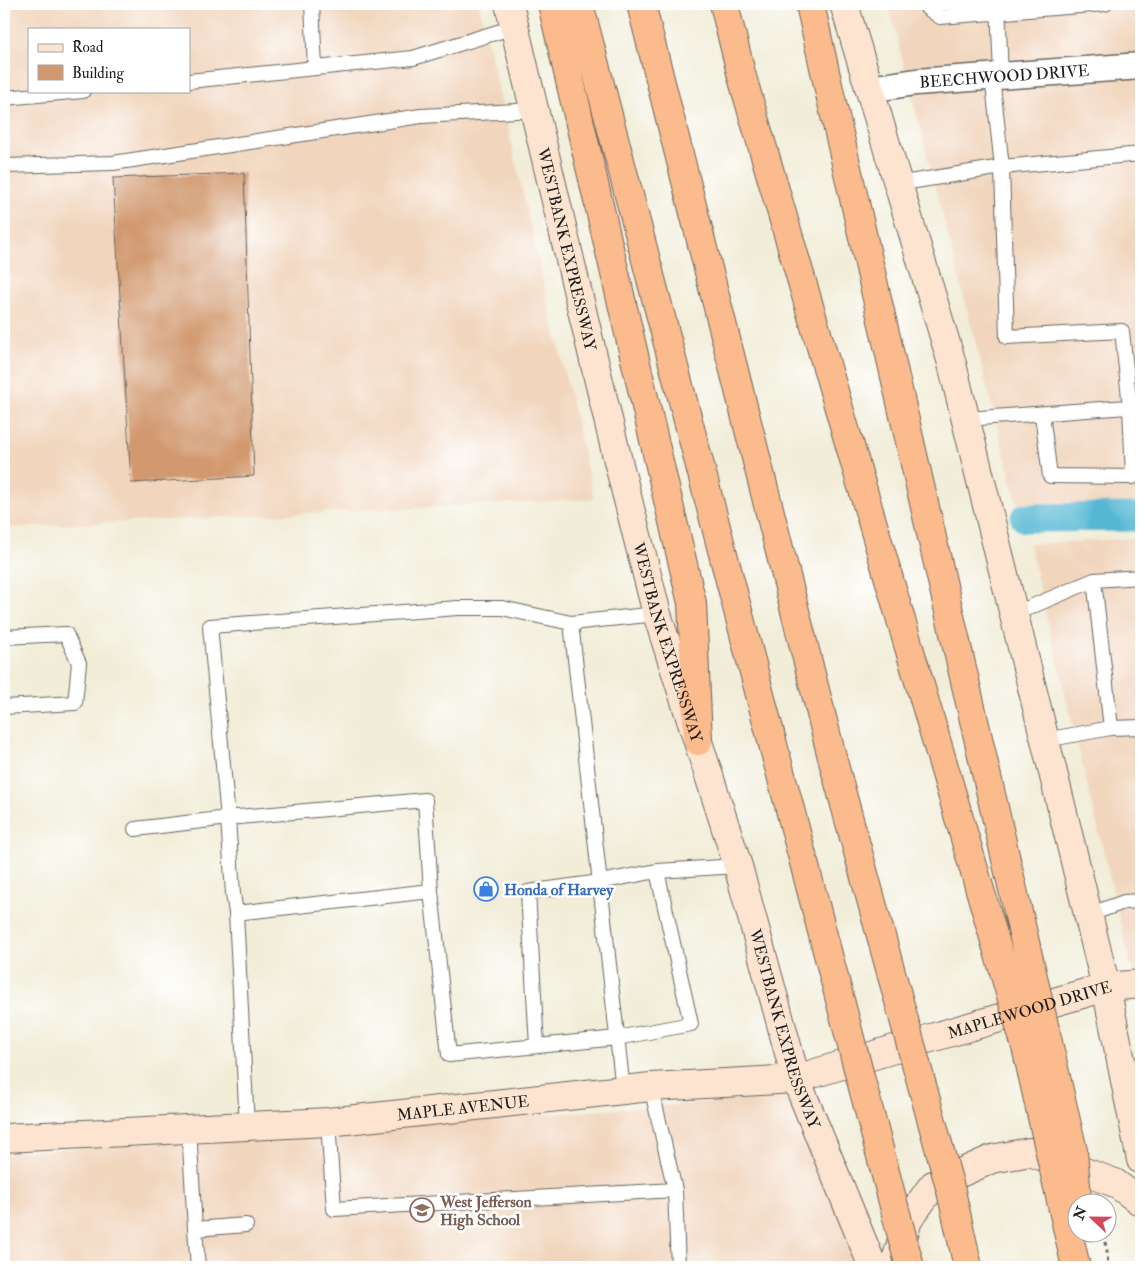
<svg xmlns="http://www.w3.org/2000/svg" width="1145" height="1271" font-family="'IM FELL Double Pica',serif">
<rect width="100%" height="100%" fill="#fff"/>
<filter id="ink" filterUnits="userSpaceOnUse"><feTurbulence type="fractalNoise" baseFrequency=".02" numOctaves="2"/><feDisplacementMap in="SourceGraphic" scale="10" xChannelSelector="R" yChannelSelector="G"/><feConvolveMatrix kernelMatrix="1 2 1 2 8 2 1 2 1" color-interpolation-filters="sRGB"/></filter>
<filter id="wash" filterUnits="userSpaceOnUse"><feTurbulence type="fractalNoise" baseFrequency=".0096" numOctaves="4" result="noise"/><feDisplacementMap in="SourceGraphic" scale="20" xChannelSelector="R" yChannelSelector="G"/><feGaussianBlur stdDeviation="1.12" result="paint"/><feColorMatrix in="noise" values="0 0 0 0 0 0 0 0 0 0 0 0 0 0 0 0 0 1.4 0 .05"/><feComposite in="paint" operator="in"/></filter>
<g filter="url(#wash)">
<rect width="100%" height="100%" fill="#f1edd8"/>
<path fill="#f1d5bd" fill-rule="evenodd" d="M4,4h475l115,495 -590,29zM29,29h160v62h-160z
M888,4h253v512l-121,-2z
M1141,538v469l-112,-463z
M814,1095l39,172h-849v-114z"/>
<g fill="none" stroke-linecap="round" stroke-linejoin="round">
<path stroke="#54b7d3" stroke-width="29" d="M1025,518l116,-1"/>
</g>
<g id="blocks">
<path fill="#d29970" d="M244,173l10,303 -123,7 -18,-305z"/>
</g>
</g>
<g filter="url(#ink)">
<use href="#blocks" fill-opacity="0" stroke="#67655e" stroke-width="1"/>
<g fill="none" stroke-linecap="round" stroke-linejoin="round">
<g stroke="#67655e" stroke-width="16">
<path id="lane" d="M312,4l3,64
M926,4l1,4 13,9 165,-13
M998,4l3,72
M189,81l224,-23 101,-31
M4,98l79,-7
M4,166l109,-3 308,-47 113,-6
M897,184l105,-17 -10,-91
M1042,414l8,62 83,1 -3,-70 -8,-76 -115,6 -5,-170 139,-13
M966,419l175,-13
M1094,580l17,148
M1014,614l80,-34 47,-3
M4,637l62,-3 13,29 -4,40 -71,4
M1045,740l66,-12 30,-1
M135,829l93,-11 197,-18 6,91
M236,913l195,-22 18,164 168,-17 74,-14 -34,-153
M1088,915l36,-13 17,-1
M537,1046l-9,-154 72,-10 57,-11 81,-5
M651,1087l24,103 3,77
M623,1090l-52,-467 86,-9
M328,1122l6,87 341,-19
M247,1126l-11,-213 -3,-19 -5,-76 -18,-192 248,-18h44l69,15
M189,1129l6,100 51,-4
M195,1229l3,38"/>
</g>
<g stroke="#67655e" stroke-width="29">
<g id="street">
<path id="s1" d="M869,89l47,-7 225,-16"/>
</g>
</g>
<g stroke="#67655e" stroke-width="30">
<g id="secondary">
<path id="s2" d="M509,4l108,453 40,157 81,252 58,213 77,188"/>
<path d="M844,4l107,356 155,627 35,173"/>
<path id="s3" d="M4,1138l324,-16 323,-35 145,-8 121,-37 189,-55 35,-3"/>
<path d="M894,1267l14,-47 25,-35 59,-26 38,-7 85,31 26,19"/>
</g>
</g>
<g stroke="#67655e" stroke-width="30">
<path id="highway" d="M552,4l140,599 6,138
M579,4l111,424
M810,4l20,90"/>
</g>
<path stroke="#67655e" stroke-width="3" stroke-dasharray="4 4" stroke-linecap="butt" d="M1103,1234l4,17 1,16"/>
<use href="#lane" stroke="#fff" stroke-width="14"/>
<use href="#street" stroke="#fff" stroke-width="26"/>
<use href="#secondary" stroke="#fde4d1" stroke-width="28"/>
<use href="#highway" stroke="#fbbb8d" stroke-width="28"/>
<g stroke="#67655e" stroke-width="30" stroke-linecap="butt">
<path id="highway-bridge" d="M641,4l192,757 118,430 17,76
M724,4l18,73 284,970 50,220
M830,94l243,1057 5,58
M690,428l220,839"/>
</g>
<use href="#highway-bridge" stroke="#fbbb8d" stroke-width="28"/>
</g>
</g>
<defs>
<g id="shop-ring" transform="scale(1.25)"><circle r="9.5" fill="#fff" stroke="#3f7fe0" stroke-width="1.5"/><path d="M-5-2.5h2.3a2.7 3.5 0 0 1 5.4 0H5L5.5 6h-11ZM-1.5-2.5h3a1.5 2.3 0 0 0-3 0Z" fill="#3f7fe0"/></g>
<g id="school-ring" transform="scale(1.25)"><circle r="9.5" fill="#fff" stroke="#8d6e63" stroke-width="1.5"/><path d="M0-5L7-2L0 1L-7-2ZM-4 1L0 2.5L4 1V4Q0 6-4 4Z" fill="#8d6e63"/></g>
</defs>
<g fill-rule="evenodd">
<use href="#shop-ring" x="486" y="889"/>
<use href="#school-ring" x="422" y="1210"/>
</g>
<g text-anchor="middle" stroke-width="5" stroke-linejoin="round" paint-order="stroke">
<g font-size="16" fill="#1c1c1c" stroke="#fff">
<text dy="6" stroke="none"><textPath href="#s1" startOffset="136">BEECHWOOD DRIVE</textPath></text>
<text dy="6" stroke="none"><textPath href="#s2" startOffset="252">WESTBANK EXPRESSWAY</textPath></text>
<text dy="6" stroke="none"><textPath href="#s2" startOffset="658">WESTBANK EXPRESSWAY</textPath></text>
<text dy="6" stroke="none"><textPath href="#s3" startOffset="1038">MAPLEWOOD DRIVE</textPath></text>
<text dy="6" stroke="none"><textPath href="#s2" startOffset="1062">WESTBANK EXPRESSWAY</textPath></text>
<text dy="6" stroke="none"><textPath href="#s3" startOffset="460">MAPLE AVENUE</textPath></text>
</g>
<g font-size="16" font-weight="bold" fill="#366cbe" stroke="#fff" text-anchor="start">
<text x="504" y="895">Honda of Harvey</text>
</g>
<g font-size="16" font-weight="bold" fill="#785e54" stroke="#fff" text-anchor="start">
<text x="440" y="1207">West Jefferson<tspan x="440" dy="18">High School</tspan></text>
</g>
</g>
<rect width="1145" height="1271" fill="none" stroke="#fff" stroke-width="20"/>
<rect x="28" y="28" width="162" height="65" fill="#ffffff" stroke="#a4a4a4"/>
<rect x="38" y="44" width="25" height="8" fill="#fde4d1" stroke="#a4a4a4"/>
<text x="72" y="52" font-size="15" fill="#1c1c1c">Road</text>
<rect x="38" y="65" width="25" height="15" fill="#d29970" stroke="#a4a4a4"/>
<text x="72" y="78" font-size="15" fill="#1c1c1c">Building</text>
<g transform="translate(1092 1218) rotate(292)"><circle r="24" fill="#ffffff" stroke="#a4a4a4"/>
<path d="M0-4L9 19L0 12L-9 19Z" fill="#d1495b"/>
<text y="-8" font-size="14" font-weight="bold" text-anchor="middle" fill="#1c1c1c">N</text>
</g>
</svg>
